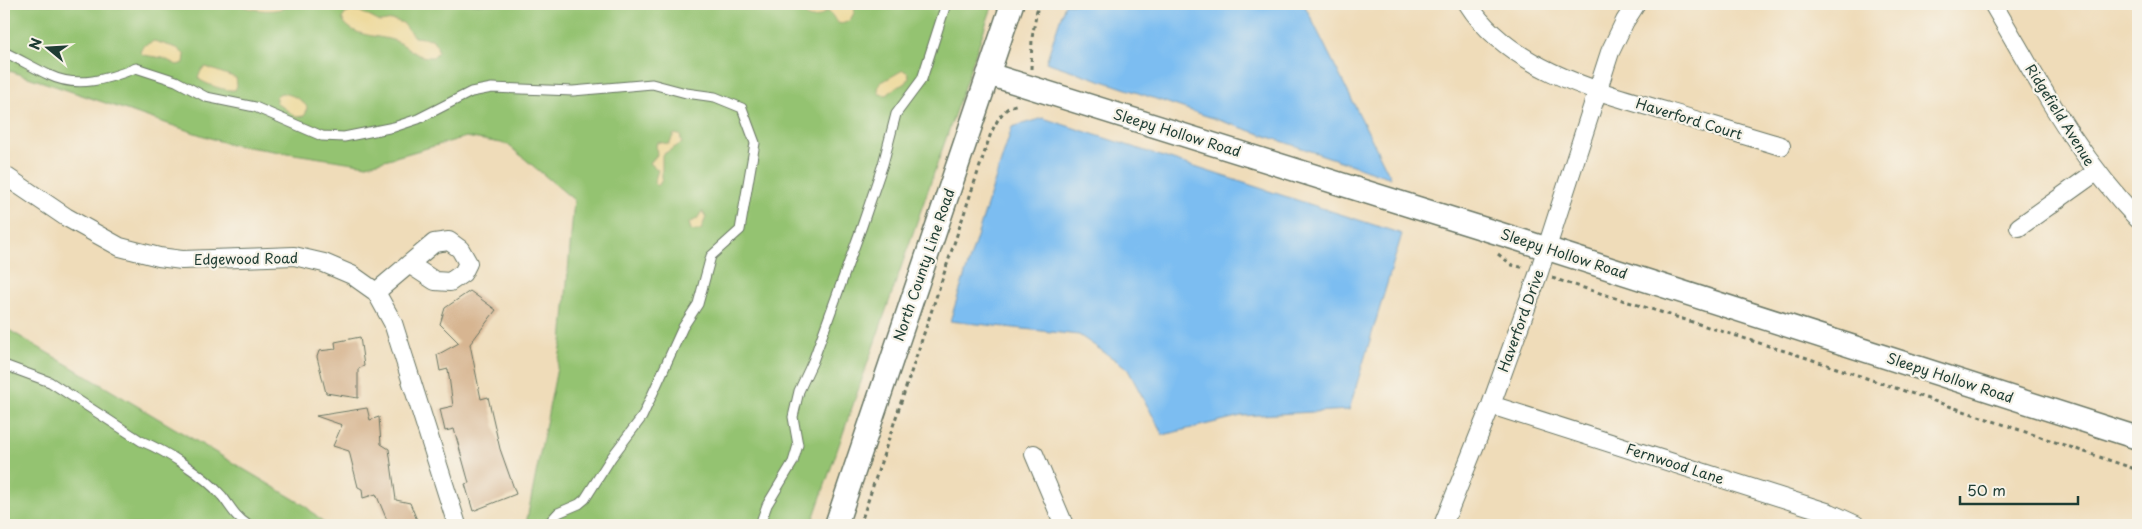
<svg xmlns="http://www.w3.org/2000/svg" width="2142" height="529" font-family="'Playpen Sans',sans-serif">
<rect width="100%" height="100%" fill="#f7f3e8"/>
<filter id="ink" filterUnits="userSpaceOnUse"><feTurbulence type="fractalNoise" baseFrequency=".02" numOctaves="2"/><feDisplacementMap in="SourceGraphic" scale="10" xChannelSelector="R" yChannelSelector="G"/><feConvolveMatrix kernelMatrix="1 2 1 2 8 2 1 2 1" color-interpolation-filters="sRGB"/></filter>
<filter id="wash" filterUnits="userSpaceOnUse"><feTurbulence type="fractalNoise" baseFrequency=".0096" numOctaves="4" result="noise"/><feDisplacementMap in="SourceGraphic" scale="20" xChannelSelector="R" yChannelSelector="G"/><feGaussianBlur stdDeviation="1.12" result="paint"/><feColorMatrix in="noise" values="0 0 0 0 0 0 0 0 0 0 0 0 0 0 0 0 0 1.4 0 .05"/><feComposite in="paint" operator="in"/></filter>
<g filter="url(#wash)">
<rect width="100%" height="100%" fill="#efdcb9"/>
<path fill="#94c371" stroke="#5a8052" d="M4,4h989l-182,521h-289l4,-1 36,-181 12,-143 -67,-56 -41,-7 -99,28 -139,-21 -224,-75z
M4,327l300,178 23,20h-323z"/>
<path fill="#eeda9e" stroke="#868c69" d="M242,4h50c-13,9 -33,7 -48,3z
M806,4h49l-1,9 -4,7c-15,10 -13,-3 -23,-9 -7,5 -12,10 -21,5l-1,-6z
M352,11h7l21,11 13,-2 10,3 11,14 18,2 5,7 1,6 -5,5c-18,1 -21,-8 -35,-15 -18,-8 -45,-3 -56,-23l3,-5z
M154,41l23,7 8,7 -1,8 -7,2 -14,-7 -20,-3 -3,-3 3,-6z
M206,67l30,11 1,8 -2,4c-10,1 -27,-5 -35,-10l-2,-3 4,-8z
M903,70l5,3 1,5 -3,5 -11,5 -8,7 -8,-1 -1,-5 2,-6z
M281,93c10,1 21,6 26,14l-1,6 -2,3 -8,1 -20,-15v-6z
M674,134l6,1 2,8 -20,12v25l-4,6 -4,-3 4,-13 -8,-7 7,-8 -1,-10 2,-3 11,2z
M702,211l4,6 -5,13 -6,1 -4,-1 -2,-7 8,-4z"/>
<path fill="#7cbdf1" stroke="#4e7d92" d="M1065,4h239l87,174 -345,-116z
M1043,118l359,116 -53,176 -108,6 -78,19 -36,-67 -48,-33 -129,-14 62,-194z"/>
<g id="blocks">
<path fill="#d7b591" d="M470,291l26,19 -26,34 11,55 7,-2 12,52 16,45 -43,17 -8,-27 4,-1 -15,-54 -9,2 -5,-22 13,-3 -5,-37 -8,2 -3,-16 22,-12 -19,-19 5,-16z
M360,337l4,29 -6,3v29l-32,-5 -9,-36 2,-6 17,-2 -1,-7z
M367,408l3,12 9,-3 2,27 8,5 7,51 14,3 9,22h-30l-13,-31 -13,4 -1,-9 -4,-2 -9,-36 -16,-5 9,-21 -26,-9z"/>
</g>
</g>
<g filter="url(#ink)">
<use href="#blocks" fill-opacity="0" stroke="#687563" stroke-width="1"/>
<g fill="none" stroke-linecap="round" stroke-linejoin="round">
<g stroke="#687563" stroke-width="11">
<path id="service" d="M4,52c15,7 30,16 45,23 29,14 59,4 87,-7l40,13 30,16 49,10 67,29 22,1 50,-10 24,-8 53,-27 21,-4 81,3 79,-7 34,9 29,4 27,11 13,35 -15,87 -29,26 -13,48 -15,23 -41,90 -31,41 -26,41 -6,5 -21,9 -11,12
M4,365l46,17 91,59c25,10 63,34 81,55 9,11 13,21 26,29
M765,525l-3,-6 5,-14 26,-43 5,-17 -5,-28 6,-26 14,-30 49,-135 21,-62 13,-50 26,-35 24,-75"/>
</g>
<g stroke="#687563" stroke-width="20">
<path id="minor" d="M1468,4c41,65 131,88 200,108 37,11 75,23 113,34
M1993,4c45,76 82,150 145,215
M4,175l62,42 54,30 39,10 23,3 112,-4 30,7 28,12 24,17 17,31 64,202
M2019,227l77,-55
M376,292l58,-49 15,-2 11,8 8,14 -5,10 -13,9 -15,-1 -26,-17
M1491,405l339,108 26,12
M1034,454l30,71
M1443,525l48,-120 48,-133 71,-220 15,-31 11,-17"/>
</g>
<g stroke="#687563" stroke-width="25">
<path id="tertiary" d="M988,74l532,166 618,198
M836,525l176,-521"/>
</g>
<path stroke="#687563" stroke-width="3" stroke-dasharray="4 4" stroke-linecap="butt" d="M1031,69l1,-31 6,-34
M1498,254l14,11 13,3
M1552,278l255,80 331,112
M860,525l131,-392c7,-14 12,-26 28,-29"/>
<use href="#service" stroke="#fff" stroke-width="9"/>
<use href="#minor" stroke="#fff" stroke-width="18"/>
<use href="#tertiary" stroke="#fff" stroke-width="22"/>
</g>
</g>
<g text-anchor="middle" stroke-width="4.5" stroke-linejoin="round" paint-order="stroke">
<g font-size="14" fill="#1f3d34" stroke="#f7f3e8">
<text transform="translate(2060 115) rotate(58)" y="5">Ridgefield Avenue</text>
<text transform="translate(1689 119) rotate(17)" y="5">Haverford Court</text>
<text transform="translate(1177 133) rotate(17)" y="5">Sleepy Hollow Road</text>
<text transform="translate(1564 254) rotate(18)" y="5">Sleepy Hollow Road</text>
<text transform="translate(246 259) rotate(-1)" y="5">Edgewood Road</text>
<text transform="translate(924 265) rotate(-71)" y="5">North County Line Road</text>
<text transform="translate(1521 321) rotate(-70)" y="5">Haverford Drive</text>
<text transform="translate(1950 378) rotate(18)" y="5">Sleepy Hollow Road</text>
<text transform="translate(1675 464) rotate(18)" y="5">Fernwood Lane</text>
</g>
</g>
<rect width="2142" height="529" fill="none" stroke="#f7f3e8" stroke-width="20"/>
<g transform="translate(48 48) rotate(288)" stroke="#f7f3e8" stroke-width="4" paint-order="stroke">
<path d="M0-4L9 19L0 12L-9 19Z" fill="#1f3d34"/>
<text y="-8" font-size="14" font-weight="bold" text-anchor="middle" fill="#1f3d34">N</text>
</g>
<path d="M1960 496v8h118v-8" fill="none" stroke="#1f3d34" stroke-width="2.5"/>
<text x="1967" y="496" font-size="15" fill="#1f3d34" stroke="#f7f3e8" stroke-width="4" paint-order="stroke">50 m</text>
</svg>
